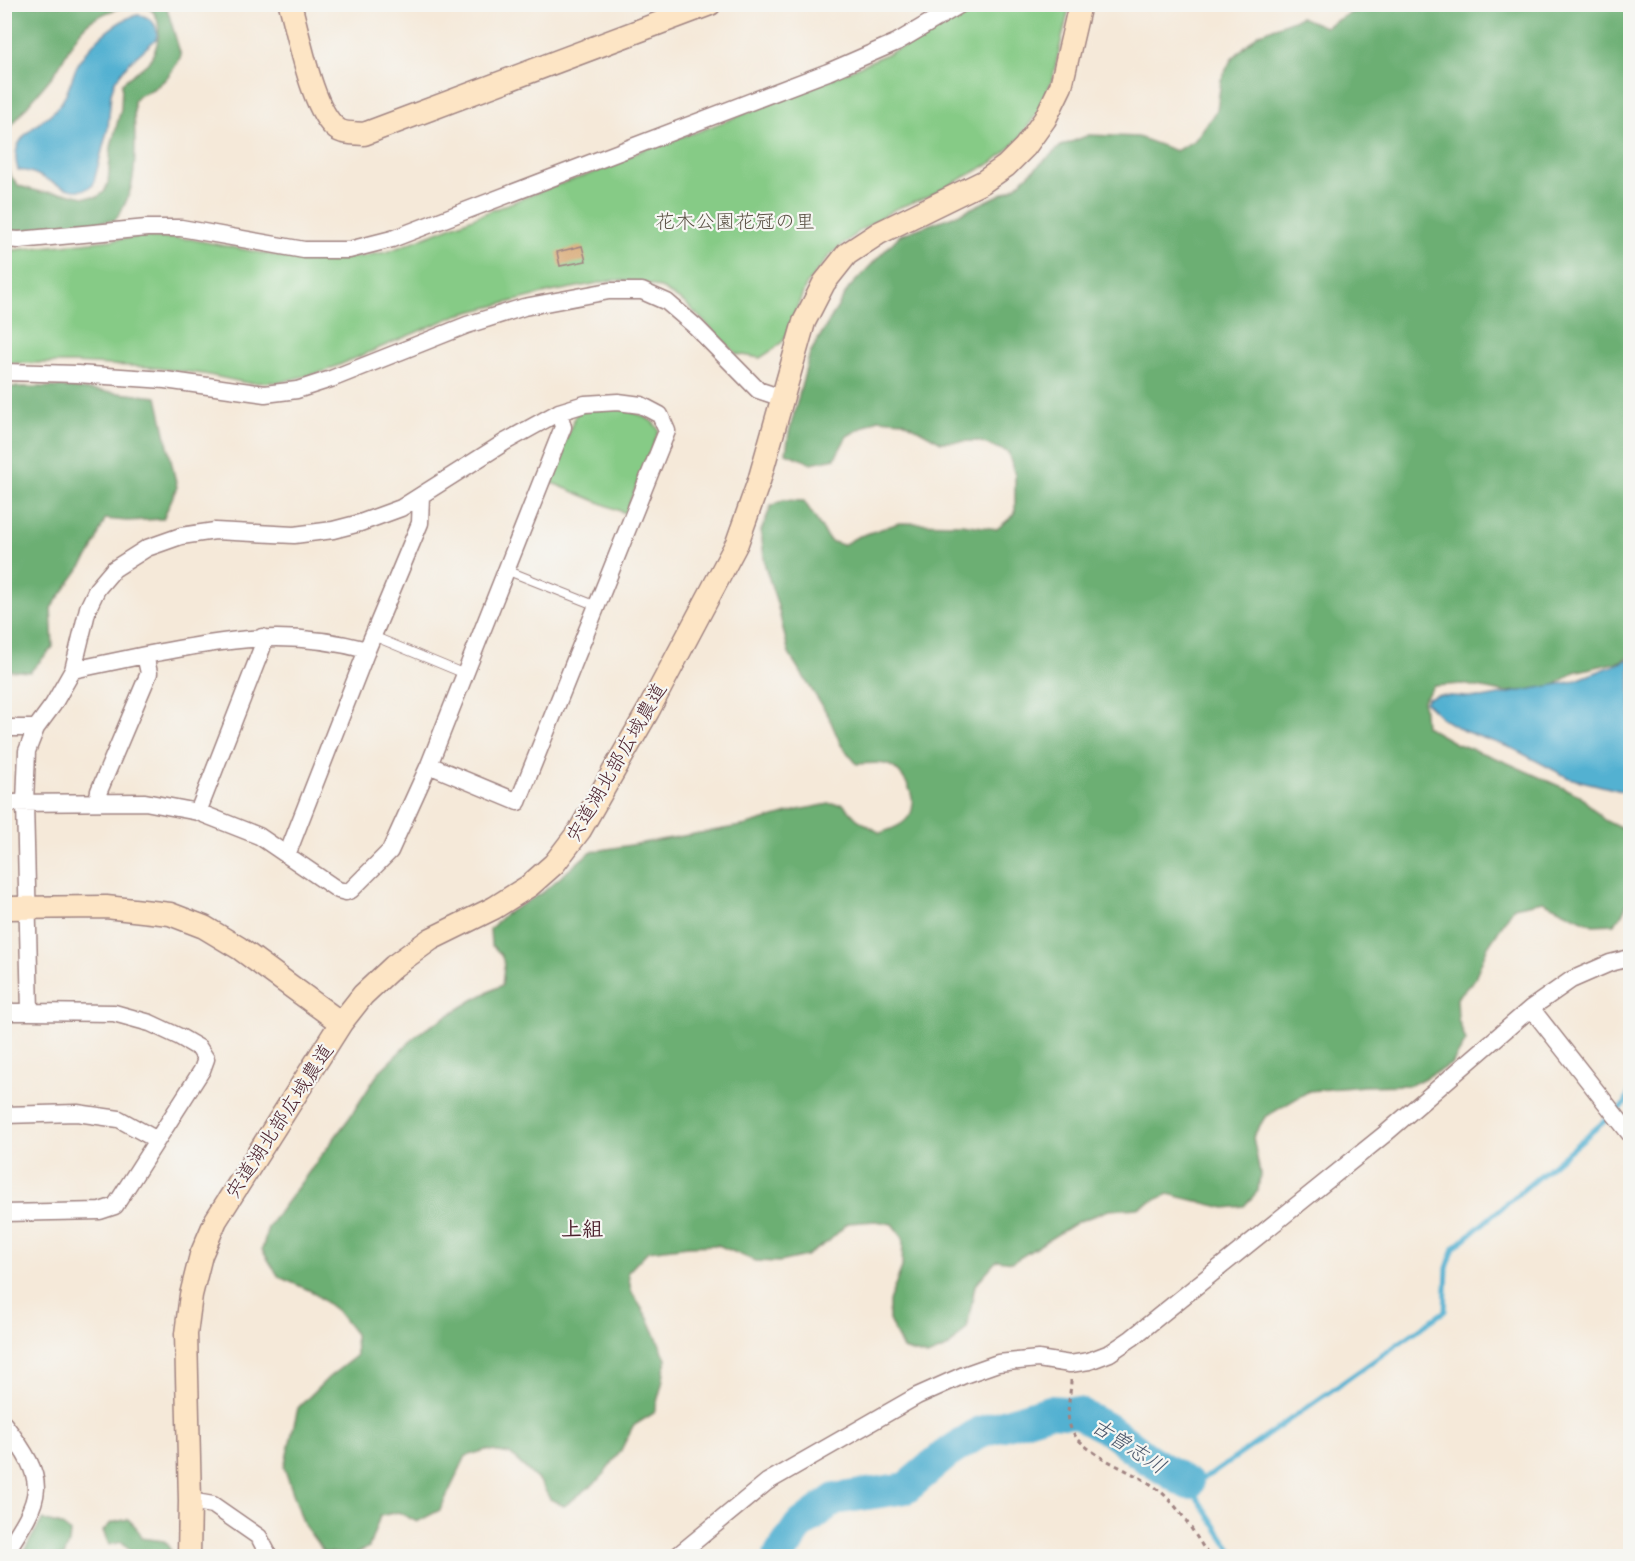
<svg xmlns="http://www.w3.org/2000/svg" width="1635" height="1561" font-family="'Patrick Hand','Klee One',sans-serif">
<rect width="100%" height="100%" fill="#f6f6f2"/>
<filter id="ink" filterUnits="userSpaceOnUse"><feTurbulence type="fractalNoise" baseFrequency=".0167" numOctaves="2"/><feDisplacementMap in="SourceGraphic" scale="12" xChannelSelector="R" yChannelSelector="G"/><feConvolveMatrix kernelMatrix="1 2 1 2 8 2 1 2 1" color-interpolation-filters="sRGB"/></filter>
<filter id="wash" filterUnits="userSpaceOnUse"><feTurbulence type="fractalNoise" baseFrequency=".008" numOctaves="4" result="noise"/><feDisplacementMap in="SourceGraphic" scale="24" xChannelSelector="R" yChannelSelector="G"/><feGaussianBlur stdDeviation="1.35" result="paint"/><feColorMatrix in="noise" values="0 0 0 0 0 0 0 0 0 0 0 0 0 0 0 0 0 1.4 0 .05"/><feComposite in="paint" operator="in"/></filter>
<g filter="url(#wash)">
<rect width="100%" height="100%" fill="#f5e9d9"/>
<path fill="#86cb86" stroke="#687558" stroke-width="1.5" d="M975,5h95l-18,75 -12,29 -22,32 -25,21 -64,34 -34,13 -33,20 -33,27 -23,29 -22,55 -10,9 -14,9 -23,-4 -52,-51 -22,-14 -21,-7 -28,-2 -63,12 -94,23 -132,56 -44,11 -34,1 -43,-9 -55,-7 -76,-4h-68l-1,-112 137,-14 49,2 108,21 33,1 56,-9 164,-65 42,-14 58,-27 46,-14 112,-43 100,-45z
M616,408c14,3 37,8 43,23l-34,82 -75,-31 26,-68 9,-4z"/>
<path fill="#6caf73" stroke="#5b674f" stroke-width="1.5" d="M5,5h161l15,51c-11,21 -21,32 -43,40l-4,5c0,40 8,86 -19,119l-70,10 -40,1 -1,-71 6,15 9,11 22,6 26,1 17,4h13l7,-5 4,-9 3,-36 10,-38 1,-26c6,-6 26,-18 28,-23 10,-16 16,-48 -8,-55 -13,-3 -37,8 -48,14 -21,12 -27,39 -41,56 -16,20 -34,38 -48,61z
M1376,5h254v651l-8,5 -48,11 -26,18 -46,2 -40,-8 -28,2 -11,14 2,26 30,17 46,17 78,35 25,25 26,13v62l-7,18 -9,11 -21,1 -50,-24 -29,6 -26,39 -14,34 -17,18 1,21 8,22 -14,23 -41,21 -47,1 -55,5 -44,26 -12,20 7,37 -2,17 -14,15 -19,2 -57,-14 -30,14 -29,2 -32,12 -64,40 -16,-2 -22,25 -8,43 -18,19 -22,9 -24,-7 -14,-29v-19l13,-34 1,-29 -11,-14 -16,-3 -28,2 -20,19 -22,14 -27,6 -24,-1 -37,-16 -30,1 -40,5 -20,21 3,19 18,29 17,39 -4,25 -8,29 -21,13 -13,26 -20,27 -36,27 -14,-7 -9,-16 -31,-29 -24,-4 -20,6 -26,54 -23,12 -19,-10 -18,4 -11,31 -16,8 -29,-3 -20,-27 -20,-58 14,-59 31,-31 27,-21 -1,-22 -18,-23 -26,-20 -32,-14 -17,-27 6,-23 82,-110 29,-45 40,-39 54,-33 29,-15c2,-19 6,-27 -11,-40l-1,-16 15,-15 37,-21 48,-41 157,-27 51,-15 31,-6h14l14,15 23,14c12,-4 25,-8 31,-20 7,-16 -9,-46 -26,-49 -8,-2 -19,0 -28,0l-16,-19 -13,-30 -39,-61 -12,-51 -12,-37 -4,-35 10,-25 12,-6 21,1 26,40 13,4 14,-8 42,-14 63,1 35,5 18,-15v-39l-7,-23 -30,-11 -37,1 -38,-21 -25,-2 -31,17 -12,22 -24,5 -25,-10 3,-20 21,-80 39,-65 51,-53 59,-21 53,-25 49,-43 28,-11 49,2 38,14 19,-11 22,-30 4,-30 10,-20 27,-26 43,-17 24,10 23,-13z
M5,387h56l96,10 20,90 -14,32 -36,2 -22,-2 -14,34 -40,55 2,39 -23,25 -25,-2z
M128,1519l8,8 5,11 23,3 11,15h-44l-1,-6 -8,-8 -13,3 -6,-14 8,-8z
M42,1520l19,5 9,7 -1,11 -5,13h-43z"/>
<path fill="#52b1d1" stroke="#4e687e" stroke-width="1.5" d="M138,15c12,1 22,11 18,24l-28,25 -13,17 -4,12 -3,35 -15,57c-18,15 -43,-6 -60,-12 -5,-2 -10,-2 -15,-3 -11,-36 23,-43 41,-64 9,-11 12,-26 17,-38 9,-20 40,-49 62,-53z
M1630,659v134l-61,-15 -55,-29 -50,-18 -21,-12 -18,-17 3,-4 10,-3 44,3 89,-16z"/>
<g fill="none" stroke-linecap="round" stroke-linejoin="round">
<path stroke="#52b1d1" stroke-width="5" d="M1235,1556l-47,-72 24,-10 233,-163 2,-43 7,-20 171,-144 5,-14"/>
<path stroke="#52b1d1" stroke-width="32" d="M779,1556l20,-30 36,-27 71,-11 39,-33 35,-23 70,-21 27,2 33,17 35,27 43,27"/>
</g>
<g id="blocks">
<path fill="#d29a5d" d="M582,246l4,15 -26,5 -3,-14z"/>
</g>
</g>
<g filter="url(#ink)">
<use href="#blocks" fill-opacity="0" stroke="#a08482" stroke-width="1.5"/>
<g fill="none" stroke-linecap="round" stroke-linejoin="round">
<g stroke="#a08482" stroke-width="10">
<path id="lane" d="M506,570l91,36
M373,636l92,38"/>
</g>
<g stroke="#a08482" stroke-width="19">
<path id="street" d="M4,239l15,1 128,-12h34l123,22h45l43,-11 436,-167 69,-30 64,-38
M4,372l73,2 88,6 100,14 32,-4 34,-11 136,-54 57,-18 85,-16h33l25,11 29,25 62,63 24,8
M145,655c81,-15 140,-27 222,-5
M73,670l72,-15 4,18 -50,118 -2,11
M4,728h32
M4,803l141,-1 53,10 61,24 79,54 8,2 5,-2 39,-39 39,-86 134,-338 -4,-15
M198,812l64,-164v-11
M287,855l80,-205 53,-127 1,-27
M1531,1008l99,126
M4,1012h26
M4,1115l73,-2 42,6 38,21
M4,1213l96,-2 15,-5 87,-136 4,-11 -7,-11 -19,-11 -30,-14 -36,-10 -84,-1 -5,-209 2,-52 9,-23 17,-23 20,-35 15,-62 9,-19 17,-20 33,-21 34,-12 34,-5 79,4 39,-5 27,-7 41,-15 104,-66 54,-30 26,-8 33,-2 23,3 19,10 7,16 -149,371 -89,-37
M4,1424c46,60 39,71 0,131
M190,1501l23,4 46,32 10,19
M677,1556l90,-74 150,-86 47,-21 34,-12 40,-4 32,5 19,-3 21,-8 22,-15 253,-204 146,-126 40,-28 39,-17 20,-5"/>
</g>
<g stroke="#a08482" stroke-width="25">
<path id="secondary" d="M290,4c9,31 22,107 47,125 6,5 20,4 27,5l346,-130
M4,908l102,-1 64,7 34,13 35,21 102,75
M189,1556l1,-55 -4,-167 5,-39 10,-40 15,-35 125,-197 22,-28 31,-29 37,-27 63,-31 35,-22 25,-22 26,-34 68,-119 89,-168 22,-62 45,-159 20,-39 23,-29 32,-21 104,-51 23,-16 19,-19 20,-28 16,-33 19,-82"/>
</g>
<path stroke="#a08482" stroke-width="3" stroke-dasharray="4.5 4.5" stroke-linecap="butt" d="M1071,1380c0,18 -8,38 3,54 17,24 57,36 81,53 24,18 38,45 54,69"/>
<use href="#lane" stroke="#fff" stroke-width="8"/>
<use href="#street" stroke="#fff" stroke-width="16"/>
<use href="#secondary" stroke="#fde5c5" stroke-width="22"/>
</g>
</g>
<g text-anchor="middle" stroke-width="4.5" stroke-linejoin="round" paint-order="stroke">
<g font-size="20" fill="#5c5346" stroke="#f6f6f2">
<text x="735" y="228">花木公園花冠の里</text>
</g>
<g font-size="20" fill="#4a1f2b" stroke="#f6f6f2">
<text transform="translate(616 762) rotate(-60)" y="7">宍道湖北部広域農道</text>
<text transform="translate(279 1121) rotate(-57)" y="7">宍道湖北部広域農道</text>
</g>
<g font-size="21" font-weight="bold" fill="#4a1f2b" stroke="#f6f6f2">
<text x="582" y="1236">上組</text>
</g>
<g font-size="21" font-style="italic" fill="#4d596d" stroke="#f6f6f2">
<text transform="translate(1129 1446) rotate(33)" y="7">古曽志川</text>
</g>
</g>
<rect width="1635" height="1561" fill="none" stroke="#f6f6f2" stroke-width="24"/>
</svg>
